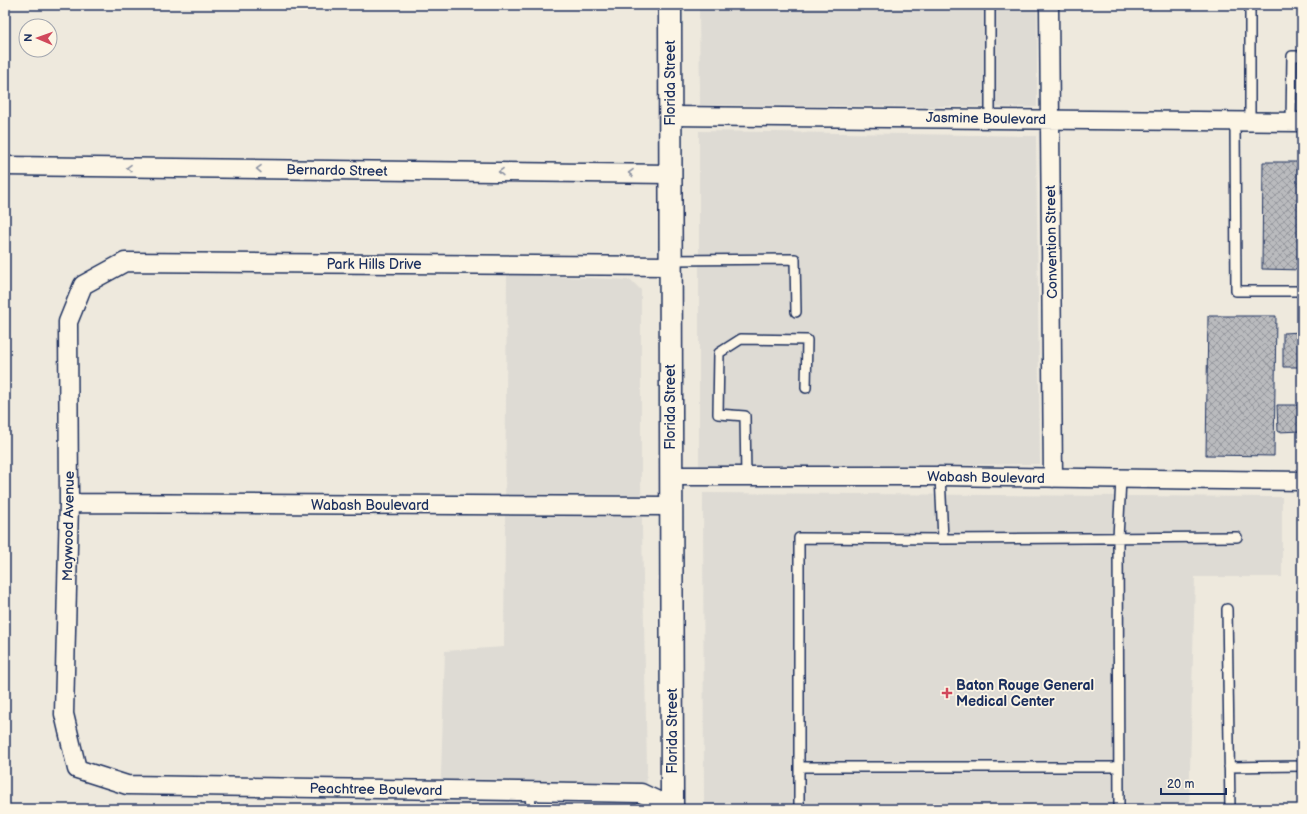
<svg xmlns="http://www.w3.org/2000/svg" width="1307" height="814" font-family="'Balsamiq Sans',sans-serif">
<defs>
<pattern id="building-cross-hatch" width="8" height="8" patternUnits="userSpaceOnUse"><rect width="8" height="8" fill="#babbbe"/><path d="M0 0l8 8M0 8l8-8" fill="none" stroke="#96989e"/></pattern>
</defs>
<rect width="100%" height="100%" fill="#eee9dd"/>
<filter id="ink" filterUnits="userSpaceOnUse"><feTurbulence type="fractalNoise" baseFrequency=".025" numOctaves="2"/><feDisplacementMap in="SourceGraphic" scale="8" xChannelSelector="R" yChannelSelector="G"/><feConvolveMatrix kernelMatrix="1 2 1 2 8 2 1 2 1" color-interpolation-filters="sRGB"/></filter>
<g filter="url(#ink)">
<path fill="#dedbd4" d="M699,5h338v102l-337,-2z
M699,131l337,5 4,328 -341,3z
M507,274l124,6 10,10v191l6,286 -1,42h-133l-1,-4 -72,2 5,-156 59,-4z
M703,493l579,4v80h-87l-6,232h-485z"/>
<path fill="url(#building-cross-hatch)" stroke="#1b2f5e" d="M1263,162h39v108l-40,-1z
M1208,316h68l-2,140 -68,-1z
M1302,332v35h-19v-34z
M1277,405h25v26l-24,1z"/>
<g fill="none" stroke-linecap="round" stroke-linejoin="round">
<g stroke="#1b2f5e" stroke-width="12">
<path id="lane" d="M990,5v113
M1235,121l1,170h66
M1250,122v-117
M1291,122l1,-66h10
M670,260l125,-1 1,53
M940,476l3,63
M746,477l-1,-61 -27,-2 1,-61 22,-14 66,1 -1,48
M1227,609l3,200
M799,767h320
M1229,767l73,-1
M530,791l1,18
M799,809v-271l144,1 294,-2
M1119,809l-1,-271 3,-59"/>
</g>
<g stroke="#1b2f5e" stroke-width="21">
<path id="street" d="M1049,5l4,473
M670,116l632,6
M5,166l665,8
M670,266l-545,-4 -42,23 -15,37 1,181 -5,211 13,55 50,16 514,8 34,16
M670,476h270l362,5
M69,503l601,3"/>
</g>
<g stroke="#1b2f5e" stroke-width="25">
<path id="secondary" d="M670,5l2,804"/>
</g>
<use href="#lane" stroke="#fcf5e5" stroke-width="9"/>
<use href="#street" stroke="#fcf5e5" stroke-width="18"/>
<use href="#secondary" stroke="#fcf5e5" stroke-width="22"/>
</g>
<defs><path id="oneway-chevron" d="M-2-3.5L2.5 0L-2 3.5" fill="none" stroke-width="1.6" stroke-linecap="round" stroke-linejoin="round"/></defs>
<g stroke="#8c92a2">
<use href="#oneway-chevron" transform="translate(129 168) rotate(-179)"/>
<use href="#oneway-chevron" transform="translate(259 169) rotate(-179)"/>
<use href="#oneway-chevron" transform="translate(501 172) rotate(-179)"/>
<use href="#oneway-chevron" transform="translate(631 173) rotate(-179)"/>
</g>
</g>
<path fill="#d1495b" stroke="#fcf5e5" stroke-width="1.5" d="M945 687h4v4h4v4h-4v4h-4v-4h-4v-4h4z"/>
<g text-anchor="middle" stroke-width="3.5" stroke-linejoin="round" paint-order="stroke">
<g font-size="14" fill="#1b2f5e" stroke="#fcf5e5">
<text transform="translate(670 83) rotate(-90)" y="5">Florida Street</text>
<text transform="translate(986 118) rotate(1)" y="5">Jasmine Boulevard</text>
<text transform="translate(337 170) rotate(1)" y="5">Bernardo Street</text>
<text transform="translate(1051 242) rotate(-91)" y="5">Convention Street</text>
<text x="374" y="269">Park Hills Drive</text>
<text transform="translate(670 407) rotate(-90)" y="5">Florida Street</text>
<text transform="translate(986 477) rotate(1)" y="5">Wabash Boulevard</text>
<text x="370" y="510">Wabash Boulevard</text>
<text transform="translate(68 526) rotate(-89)" y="5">Maywood Avenue</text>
<text transform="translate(672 731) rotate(-90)" y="5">Florida Street</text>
<text transform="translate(376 789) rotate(1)" y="5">Peachtree Boulevard</text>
</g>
<g font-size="14" font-weight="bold" fill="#1b2f5e" stroke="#fcf5e5" text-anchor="start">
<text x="956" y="690">Baton Rouge General<tspan x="956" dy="16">Medical Center</tspan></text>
</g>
</g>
<rect width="1307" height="814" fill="none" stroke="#fcf5e5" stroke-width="20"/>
<rect x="10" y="10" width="1287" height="794" fill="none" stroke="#1b2f5e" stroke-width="1.5" filter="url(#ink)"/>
<g transform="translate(38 38) rotate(272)"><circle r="19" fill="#fcf5e5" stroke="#a2a6af"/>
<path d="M0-3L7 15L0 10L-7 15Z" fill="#d1495b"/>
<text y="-6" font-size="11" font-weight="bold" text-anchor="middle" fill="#1b2f5e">N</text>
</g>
<path d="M1161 788v6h65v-6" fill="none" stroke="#1b2f5e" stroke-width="2"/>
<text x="1167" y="788" font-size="12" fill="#1b2f5e" stroke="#fcf5e5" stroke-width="3" paint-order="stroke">20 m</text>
</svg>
